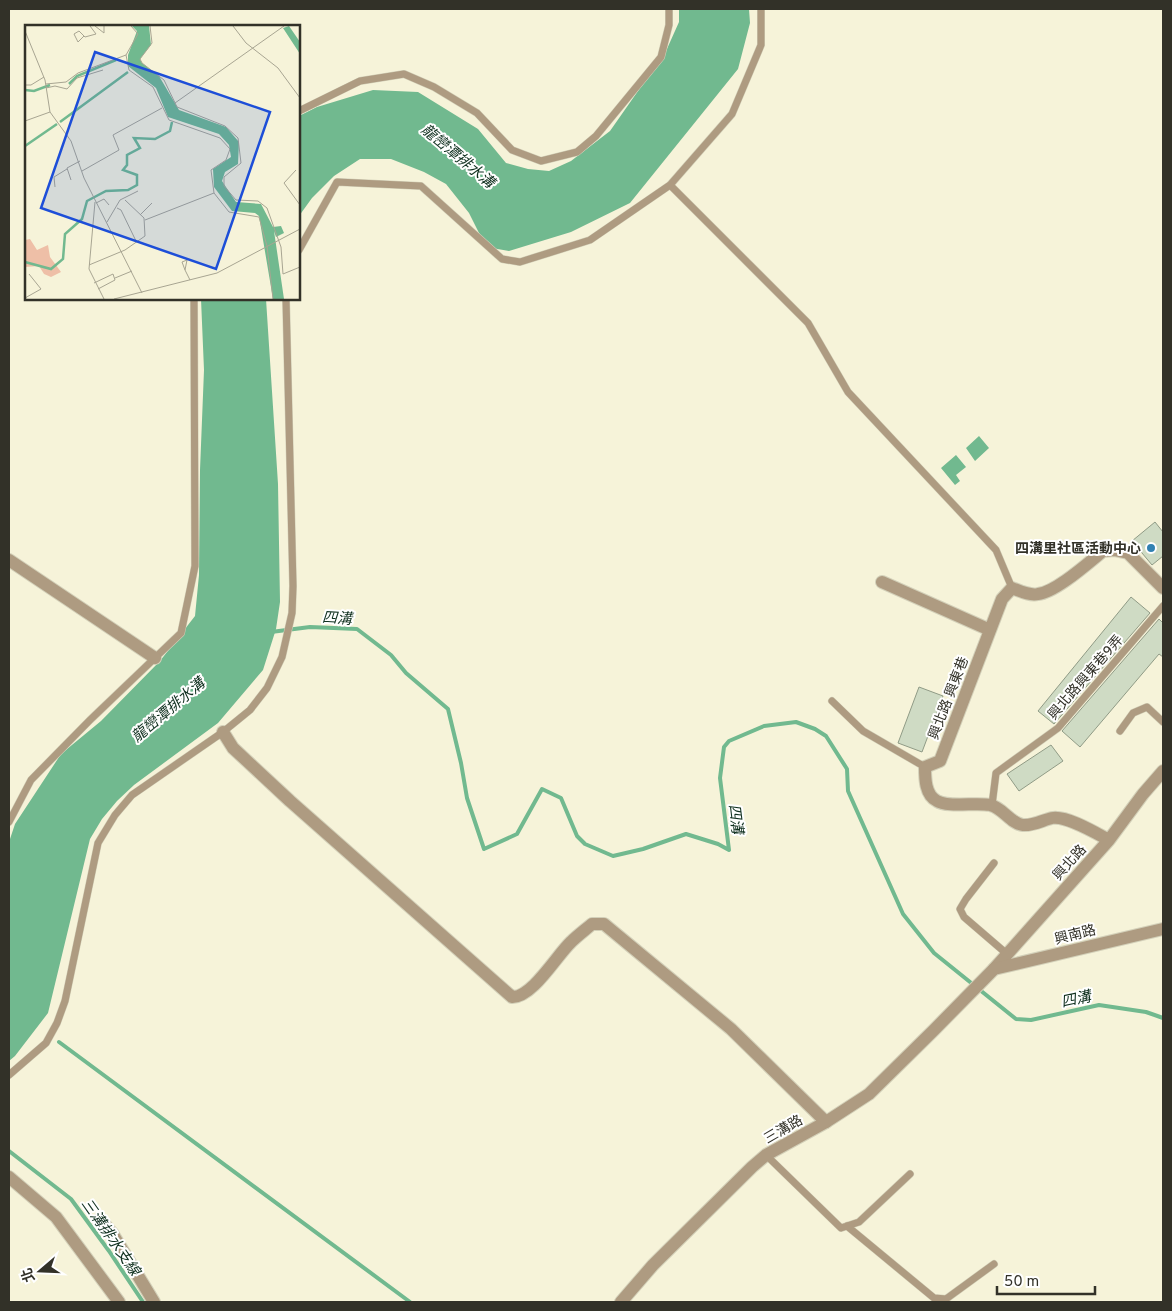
<svg xmlns="http://www.w3.org/2000/svg" width="1172" height="1311" font-family="Overpass,'Noto Sans TC',sans-serif">
<rect width="100%" height="100%" fill="#f6f3d9"/>
<path fill="#71b98f" d="M679,9h70l1,14 -12,46 -108,134 -59,29 -62,19 -23,-4 -17,-34 -23,-29 -22,-12 -33,-13h-31l-26,17 -22,22 -13,18v-100l18,-9 56,-17 45,2 60,37 28,34 22,6 21,2 22,-10 39,-30 56,-80 13,-29z
M201,299h65l12,185 2,118 -4,27 -13,41 -45,53 -84,62 -17,16 -15,18 -12,20 -42,174 -33,43 -6,5v-219l6,-18 46,-70 40,-33 59,-60 35,-45 4,-41 1,-105 4,-100z
M979,436l10,12 -14,13 -9,-13z
M956,455l10,12 -10,8 4,6 -5,4 -14,-17z"/>
<g fill="none" stroke-linecap="round" stroke-linejoin="round">
<path stroke="#71b98f" stroke-width="4" d="M271,632l39,-5 47,2 34,26 15,18 42,36 13,54 6,35 17,51 33,-15 25,-45 19,9 16,38 8,8 28,12 30,-7 43,-15 32,10 11,6 -9,-72 4,-31 5,-6 35,-15 32,-4 19,7 11,7 21,33 1,22 55,123 31,39 82,66 15,1 68,-15 47,7 17,6
M59,1042l351,260
M9,1151l62,48 38,52 34,51"/>
</g>
<path fill="#cfdbc4" stroke="#909b86" d="M1155,522l8,10v24l-11,9 -20,-24z
M1131,597l19,16 -96,111 -16,-13z
M1159,619l4,4v34l-4,-3 -79,93 -18,-16z
M919,687l24,9 -21,56 -24,-9z
M1051,745l12,16 -44,30 -12,-17z"/>
<g fill="none" stroke-linecap="round" stroke-linejoin="round">
<g stroke="#d3d0b9" stroke-width="8">
<path id="service" d="M299,111l61,-30 44,-7 30,13 43,26 35,37 29,11 36,-9 19,-16 65,-79 8,-32v-16
M670,185l138,138 40,69 148,158 16,38
M299,250l38,-68 84,4 81,73 18,3 70,-22 80,-55 62,-71 29,-69v-36
M832,701l31,30 62,36
M1120,731l13,-18 14,-6 16,15
M992,805l4,-32 62,-45 105,-122
M9,822l22,-42 59,-60 91,-87 14,-67 -1,-267
M994,863l-28,36 -6,10 4,8 43,37
M9,1075l37,-32 11,-20 8,-22 33,-158 17,-28 17,-20 91,-63 27,-22 17,-22 15,-31 10,-44 1,-27 -7,-287
M766,1155l75,73 18,-6 51,-48
M847,1226l87,72 12,1 48,-35"/>
</g>
<g stroke="#d3d0b9" stroke-width="14">
<path id="minor" d="M9,560l146,98
M882,582l108,48
M223,732l10,16 57,53 222,196c20,1 45,-42 59,-55 6,-6 14,-12 21,-18h12l127,105 95,93
M1109,840c-13,-7 -43,-25 -57,-22 -9,2 -19,8 -29,7 -12,-1 -21,-18 -33,-20 -13,-3 -42,3 -53,-4 -12,-6 -12,-23 -12,-34l15,-6 62,-162 10,-11c8,3 18,8 26,6 18,-2 50,-31 65,-43l11,-1 14,3 35,35
M994,969l115,-129 34,-46 20,-23
M9,1177l47,40 63,85
M100,1219l12,14 42,69"/>
</g>
<g stroke="#d3d0b9" stroke-width="14">
<path id="tertiary" d="M621,1302l32,-37 99,-98 14,-12 60,-33 43,-28 65,-64 60,-61 169,-40"/>
</g>
<use href="#service" stroke="#ae9b81" stroke-width="7"/>
<use href="#minor" stroke="#ae9b81" stroke-width="12"/>
<use href="#tertiary" stroke="#ae9b81" stroke-width="12"/>
</g>
<circle fill="#3181b2" stroke="#fff" stroke-width="2" cx="1151" cy="548" r="5"/>
<g text-anchor="middle" stroke-width="4" stroke-linejoin="round" paint-order="stroke">
<g font-size="14" font-weight="bold" fill="#323128" stroke="#fff" text-anchor="end">
<text x="1141" y="553">四溝里社區活動中心</text>
</g>
<g font-size="14" fill="#323128" stroke="#fff">
<text transform="translate(1085 677) rotate(-49)" y="5">興北路興東巷9弄</text>
<text transform="translate(948 698) rotate(-69)" y="5">興北路 興東巷</text>
<text transform="translate(1069 862) rotate(-48)" y="5">興北路</text>
<text transform="translate(1075 934) rotate(-14)" y="5">興南路</text>
<text transform="translate(783 1129) rotate(-30)" y="5">三溝路</text>
</g>
<g font-size="15" font-style="italic" fill="#10301f" stroke="#fff">
<text transform="translate(458 156) rotate(40)" y="5">龍巒潭排水溝</text>
<text transform="translate(337 618) rotate(4)" y="5">四溝</text>
<text transform="translate(168 710) rotate(-40)" y="5">龍巒潭排水溝</text>
<text transform="translate(736 819) rotate(83)" y="5">四溝</text>
<text transform="translate(1076 999) rotate(-12)" y="5">四溝</text>
<text transform="translate(111 1237) rotate(55)" y="5">三溝排水支線</text>
</g>
</g>
<g transform="translate(25 25)">
<rect width="275" height="275" fill="#f6f3d9"/>
<path d="M5,214l7,11 11,-5 2,12 11,15 -10,5 -7,-3 -5,-8 -14,1v-27z" fill="#eebfa7"/>
<path d="M107,1h17l2,19 -11,14 2,4 17,13 20,34 47,17 13,15 -1,22 -13,8 -3,9 14,21 25,2 12,23 8,-1 3,7 -8,4 -2,-6 10,68h-11l-14,-83 -4,-3 -23,-2 -18,-24 -1,-18 18,-12 -2,-12 -10,-11 -51,-17 -12,-29 -28,-22v-11l9,-24zM264,1l11,16v12l-17,-26z" fill="#71b98f"/>
<path fill="none" stroke="#71b98f" stroke-width="2.5" d="M44,59l8,-8 39,-16M0,65l9,1 16,-6M35,97l68,-50M0,121l32,-22M0,237l26,7 12,-10 2,-25 17,-15 5,-18 19,-10 22,-1 9,-5v-10l-14,-5 4,-5v-10l13,-7 -6,-10 21,1 15,-8 2,-9"/>
<path fill="none" stroke="#a8a592" stroke-width="1" d="M70,1l9,7v-7M106,1l7,8 -12,21 3,15 24,17 16,33 51,18 10,11 -4,11 -15,10 3,23 15,19 30,5 8,29 6,53M125,1l2,17 -12,16 2,4 22,17 13,27 48,19 13,12 3,25 -17,14v9l12,14 22,1 9,7 14,39 2,27 17,-7M208,1l13,17 32,25 22,30M0,6l20,49 5,32 21,29 13,37 58,115M59,11l-6,6 -4,-8 5,-3 6,6 11,-3 -6,-8M21,59l20,-2 12,-9 48,-18M0,60h6l13,-8M21,63l9,-2 12,3 10,-11 26,-8M150,78l109,-77M0,96l25,-9M271,145l-12,13 16,22M57,146l37,-21 -6,-15 49,-27M46,155l-4,-12 13,-7M30,162l-1,-10 13,-8M70,177l-6,67 15,30M71,178l8,-4 5,6M92,183l4,2 15,31M115,190l12,-12M120,195l69,-27M82,197l13,-22 18,-9M64,240l36,-15 20,-14 -1,-18 -19,-18M160,245l2,-10 -5,2 3,8 5,10M90,253l17,-7M69,258l19,-9 2,6 -17,9M0,273l16,-9 -12,-15M89,274l103,-26 83,-44"/>
<path fill="#1d4ed8" fill-opacity="0.15" stroke="#1d4ed8" stroke-width="2.5" d="M70,27l175,60 -54,157 -175,-61z"/>
<rect width="275" height="275" fill="none" stroke="#323128" stroke-width="2.5"/>
</g>
<rect width="1172" height="1311" fill="none" stroke="#323128" stroke-width="20"/>
<g transform="translate(40 1271) rotate(251)" stroke="#ffffff" stroke-width="4" paint-order="stroke">
<path d="M0-4L9 19L0 12L-9 19Z" fill="#323128"/>
<text y="-8" font-size="14" font-weight="bold" text-anchor="middle" fill="#323128">北</text>
</g>
<path d="M997 1286v8h98v-8" fill="none" stroke="#323128" stroke-width="2.5"/>
<text x="1004" y="1286" font-size="15" fill="#323128" stroke="#ffffff" stroke-width="4" paint-order="stroke">50 m</text>
</svg>
